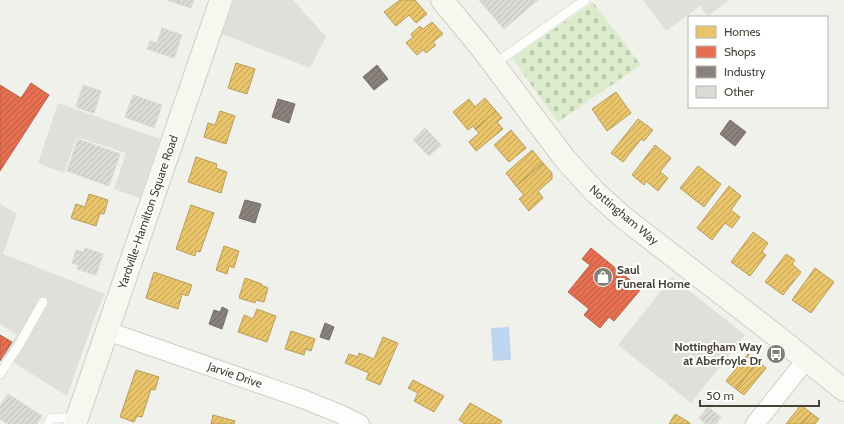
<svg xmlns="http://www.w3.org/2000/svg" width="844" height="424" font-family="Cabin,sans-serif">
<defs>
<pattern id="cemetery-stones" width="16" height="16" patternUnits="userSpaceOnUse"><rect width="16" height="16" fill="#dbeccd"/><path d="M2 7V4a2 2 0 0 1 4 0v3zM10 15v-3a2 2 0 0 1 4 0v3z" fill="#bdccb1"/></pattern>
<pattern id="homes-hatch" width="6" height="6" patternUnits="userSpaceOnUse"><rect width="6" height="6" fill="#e9c46a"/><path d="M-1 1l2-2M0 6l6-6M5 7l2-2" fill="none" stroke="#bfa158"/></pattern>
<pattern id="shops-hatch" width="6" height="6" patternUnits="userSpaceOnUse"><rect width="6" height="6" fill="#e76f51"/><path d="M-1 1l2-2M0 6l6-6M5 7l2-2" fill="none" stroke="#bd5d44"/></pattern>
<pattern id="industry-hatch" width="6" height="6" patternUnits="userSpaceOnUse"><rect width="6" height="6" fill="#8a817c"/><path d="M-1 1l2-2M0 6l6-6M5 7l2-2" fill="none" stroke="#736b66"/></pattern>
<pattern id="building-hatch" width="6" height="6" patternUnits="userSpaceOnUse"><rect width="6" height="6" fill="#dbdad4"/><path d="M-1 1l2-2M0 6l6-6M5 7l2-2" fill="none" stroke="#bdbcb7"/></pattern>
</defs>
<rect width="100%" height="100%" fill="#f1f1ec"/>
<path fill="url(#cemetery-stones)" d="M593,2l48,63 -83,57 -46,-64z"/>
<path fill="#e0e0db" d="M234,0h59l33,37 -16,31 -88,-34z
M643,0h86l-21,16 -8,-10 -34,25z
M58,103l102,36 -20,59 -26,-9 12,-36 -49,-16 -13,36 -26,-10z
M0,204l17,10 -14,40 102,40 -8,17 -30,85 -64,-40 14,-21 -17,-11z
M672,277l73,58 -54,68 -73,-58z"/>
<path fill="#bdd5ee" d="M509,327l2,33 -18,1 -2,-33z"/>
<path fill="url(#homes-hatch)" stroke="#b89d5b" d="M400,0h15l12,14 -11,9 -7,-8 -13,11 -12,-14z
M432,22l11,12 -10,8 3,3 -10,8 -3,-3 -6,5 -11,-12 7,-6 -2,-3 9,-8 3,3z
M236,63l19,6 -8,25 -19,-6z
M616,92l15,21 -24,18 -15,-22z
M485,98l11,13 -21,18 -2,-3 -5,4 -15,-18 16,-13 6,8z
M220,111l15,5 -9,28 -22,-7 4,-14 7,2z
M496,111l6,7 -5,4 6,7 -27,22 -7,-9 10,-9 -4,-4z
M638,119l15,11 -9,11 -3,-2 -18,23 -12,-9z
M511,130l15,18 -17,14 -15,-17z
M655,145l16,13 -11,14 8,6 -10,13 -12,-10 -2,4 -12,-10z
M532,150l11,13 -27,23 -10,-13z
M196,157l21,7 -1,4 11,4 -6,21 -33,-11z
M543,163l9,10v6l-14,12 5,7 -14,13 -10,-12 5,-4 -8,-9z
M698,166l23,18 -17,23 -24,-19z
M729,186l12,10 -10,14 9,7 -8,11 -7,-5 -13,17 -15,-12z
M89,194l19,6 -4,14 -4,-1 -4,13 -25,-8 5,-14 9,3z
M191,205l23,8 -14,39 -4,-1 -1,5 -19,-7z
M753,232l15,11 -6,9 4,3 -16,21 -19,-14z
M224,246l15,5 -5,17 -5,-2 -2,8 -11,-4z
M786,254l9,6 -3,4 9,8 -18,23 -18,-13z
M815,268l19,14 -23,31 -19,-13z
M154,272l38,13 -4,11 -6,-2 -4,15 -32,-11z
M245,278l17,6 -1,1 7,3 -4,14 -8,-2 -1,3 -16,-5z
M257,309l19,7 -9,26 -29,-10 6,-17 9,4z
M291,331l24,8 -4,12 -5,-2 -2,6 -19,-6z
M383,337l15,6 -18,42 -14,-6 3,-6 -24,-10 4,-9 9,3 1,-4 15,6z
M748,354l10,7 -22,28 -10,-8z
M758,361l8,7 -22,27 -8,-6z
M136,370l23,7 -4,13 -4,-1 -9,28 -5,-1 -3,6 -14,-5z
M413,380l31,16 -10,16 -20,-11 4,-8 -10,-5z
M470,403l32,18 -2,3h-35l-6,-4z
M801,405l10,8 -9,11h-16z
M811,413l8,6 -4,5h-13z
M675,414l15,9v1h-21z
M213,415l22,6 -1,3h-23z"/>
<path fill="url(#shops-hatch)" stroke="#b76249" d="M31,83l18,12 -49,76v-86l21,13z
M591,248l50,41 -27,32 -5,-4 -9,11 -16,-13 5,-6 -21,-17 22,-27 -8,-6z
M0,335l12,7 -12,19z"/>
<path fill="url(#industry-hatch)" stroke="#766e67" d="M377,65l11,14 -14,11 -11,-13z
M278,99l17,5 -6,19 -17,-6z
M730,120l16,12 -11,14 -15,-12z
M245,200l16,4 -6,19 -16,-5z
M222,307l6,3 -6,19 -13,-5 5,-14 6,2z
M325,323l9,4 -5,13 -9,-3z"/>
<path fill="url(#building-hatch)" stroke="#d9d8d2" d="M167,0h27l-3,8z
M479,0h59l-34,29z
M162,28l20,7 -8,23 -27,-9 3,-8 7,2z
M83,85l18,6 -7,22 -18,-6z
M133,95l29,10 -8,23 -29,-11z
M425,128l16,17 -12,11 -16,-16z
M78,139l42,15 -11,32 -42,-15z
M85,248l18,6 -7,21 -19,-6 1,-4 -6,-2 4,-13 8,2z
M8,394l34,22 -5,8h-29l-8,-5v-13z
M708,407l13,10 -5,7h-10l-7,-6z"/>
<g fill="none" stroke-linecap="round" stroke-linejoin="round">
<g stroke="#cfcec9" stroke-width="10">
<path id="lane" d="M494,64l91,-64
M0,374l20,-31 23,-41
M48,424l3,-6h25"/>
</g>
<g stroke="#cfcec9" stroke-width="20">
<path id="street" d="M107,331l196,68 37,15 20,10
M755,424l51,-64"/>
</g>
<g stroke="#d0cec3" stroke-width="24">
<path id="secondary" d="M442,0l38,46 85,113 30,33 29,26 150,116 70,56
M75,424l146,-424"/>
</g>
<use href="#lane" stroke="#fdfdfc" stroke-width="9"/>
<use href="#street" stroke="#fdfdfc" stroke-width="18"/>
<use href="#secondary" stroke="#f7f6ef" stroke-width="22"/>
</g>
<defs>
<g id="shop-disc" transform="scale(1)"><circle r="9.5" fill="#828076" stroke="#fff"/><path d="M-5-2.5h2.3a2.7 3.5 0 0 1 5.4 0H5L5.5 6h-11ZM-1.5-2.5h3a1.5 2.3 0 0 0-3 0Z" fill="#fff"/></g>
<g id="bus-disc" transform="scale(1)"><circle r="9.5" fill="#828076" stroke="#fff"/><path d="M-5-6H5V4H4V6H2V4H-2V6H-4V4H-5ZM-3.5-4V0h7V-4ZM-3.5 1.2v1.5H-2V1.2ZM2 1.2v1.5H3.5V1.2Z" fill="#fff"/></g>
</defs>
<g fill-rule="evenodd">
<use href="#shop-disc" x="603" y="277"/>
<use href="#bus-disc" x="776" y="354"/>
</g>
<g text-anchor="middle" stroke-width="4" stroke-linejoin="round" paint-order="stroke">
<g font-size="12" fill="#474337" stroke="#fff">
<text transform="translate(148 212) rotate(-71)" y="4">Yardville-Hamilton Square Road</text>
<text transform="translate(624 215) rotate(40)" y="4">Nottingham Way</text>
<text transform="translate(235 375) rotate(19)" y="4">Jarvie Drive</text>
</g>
<g font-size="12" font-weight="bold" fill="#474337" stroke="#fff" text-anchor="start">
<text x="617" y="274">Saul<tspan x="617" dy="14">Funeral Home</tspan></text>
<text x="762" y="351" text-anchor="end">Nottingham Way<tspan x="762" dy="14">at Aberfoyle Dr</tspan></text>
</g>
</g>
<rect x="688" y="16" width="140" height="92" fill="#ffffff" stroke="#b5b4af"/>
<rect x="696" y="26" width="20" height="12" fill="#e9c46a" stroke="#b5b4af"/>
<text x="724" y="36" font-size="12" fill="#474337">Homes</text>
<rect x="696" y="46" width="20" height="12" fill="#e76f51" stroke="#b5b4af"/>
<text x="724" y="56" font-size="12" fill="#474337">Shops</text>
<rect x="696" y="66" width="20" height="12" fill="#8a817c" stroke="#b5b4af"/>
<text x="724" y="76" font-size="12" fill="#474337">Industry</text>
<rect x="696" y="86" width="20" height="12" fill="#dbdad4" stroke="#b5b4af"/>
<text x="724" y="96" font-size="12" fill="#474337">Other</text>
<path d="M700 400v6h119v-6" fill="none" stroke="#474337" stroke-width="2"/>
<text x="706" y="400" font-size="12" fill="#474337" stroke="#ffffff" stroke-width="3" paint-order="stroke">50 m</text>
</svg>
